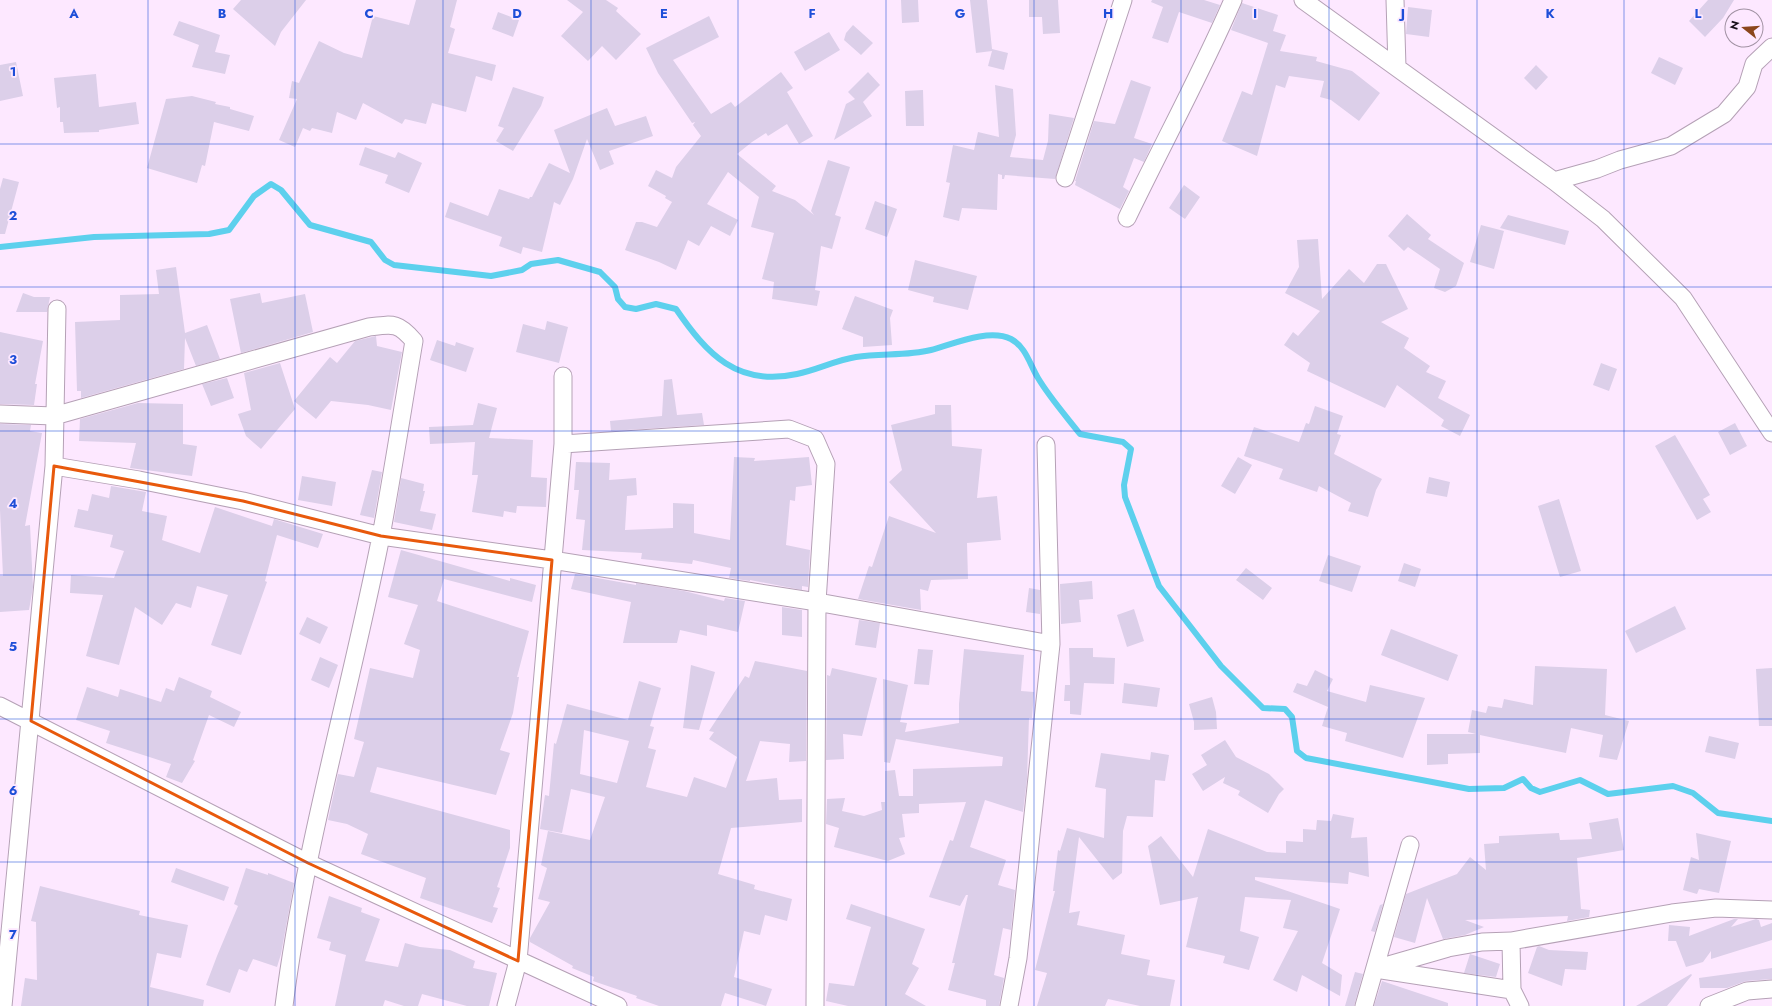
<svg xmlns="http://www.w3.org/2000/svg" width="1772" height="1006" font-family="Jost,sans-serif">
<rect width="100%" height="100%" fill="#fde8ff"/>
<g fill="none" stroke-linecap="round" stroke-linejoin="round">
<path stroke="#5dd0ed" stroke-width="6" d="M0,247l94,-10 115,-3 20,-4 25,-34 17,-12 10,6 29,35 61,17 14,18 9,5 97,11 31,-6 9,-6 27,-4 42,12 15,15 3,12 7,8 11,2 20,-5 20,5c31,45 61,78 121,65 20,-4 39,-14 59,-17 24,-4 51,-1 75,-7 22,-6 58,-22 80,-11 15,8 19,26 27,39 12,20 28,38 42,56l43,8 8,7 -7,36 1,12 34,89 62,80 42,42 22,1 7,8 5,34 9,7 163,31 35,-1 19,-9 8,9 9,4 40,-12 28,14 65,-8 20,7 25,20 54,8"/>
</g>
<path fill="#dccfe9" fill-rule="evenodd" d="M241,0h65l-25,32 -6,14 -42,-37z
M416,0h41l-7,27 5,2 -7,24 48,12 -4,16 -16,-5 -10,36 -34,-9 -6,21 -21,-5 -3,5 -39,-21 -7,17 -19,-8 -5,21 -20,-5 -2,3 -7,-3 -8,19 -16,-7 18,-41 -8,-1 3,-17 7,2 20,-42 25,12 18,5 11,-42 36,9z
M567,0h39l12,8 -2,3 25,23 -25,26 -14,-14 -14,15 -27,-25 22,-24z
M901,0h17l1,22 -17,1z
M970,0h17l5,49 16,4 -4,17 -16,-4 4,-15 -16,2z
M1029,0h29l2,33 -17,1 -1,-17h-13z
M1152,0h52l16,5 -8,18 -33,-11 -11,31 -16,-5 11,-31 -12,-5z
M1708,0h26l-11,18 -18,19 -16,-16z
M1242,3l36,12 -5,16 13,4 -6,16 37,6 -1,4 36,10 28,22 -21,28 -28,-21 -11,-3 4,-16 -35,-5 -4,12 -9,-3 -19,71 -35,-15 20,-50 10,4 16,-52 -37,-13z
M1408,7l24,3 -3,27 -23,-3z
M498,12l21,8 -6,17 -21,-8z
M709,16l10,21 -46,23 38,54 20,-12 4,5 46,-35 12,16 -6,4 26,44 -14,8 -12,-20 -19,12 -2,-3 -14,9 -15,12 39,32 -4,5 23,9 19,15 -3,-4 17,-51 22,7 -15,48 6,2 -9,32 -11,-3 -6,44 5,1 -3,15 -45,-7 2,-17 -12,-3 12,-46 -23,-6 8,-30 -31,-25 -21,32 31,16 -8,16 -19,-10 -12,20 -11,-6 -12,30 -17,-8 -34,-12 11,-28h6l15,5 15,-25 -7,-4 1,-2 -18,-10 8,-16 16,8 4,-11 25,-31 -8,-11 2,-3 -3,1 -34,-50 -12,-25z
M179,21l41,14 -5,17 15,3 -5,19 -33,-7 7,-22 -26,-10z
M853,25l20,18 -12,12 -17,-15 2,-7z
M829,32l11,18 -35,21 -11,-19z
M1659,57l24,11 -8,17 -24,-12z
M16,62l7,34 -23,5v-36z
M1536,65l12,12 -12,13 -12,-12z
M868,72l12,13 -17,17 9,14 -38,24 12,-36 9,-5 -7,-7z
M96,74l3,33 37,-5 3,22 -40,6v2l-35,1 -1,-11h-3v-15l-3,1 -3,-30z
M1131,80l20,7 -17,51 18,6 -8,18 -10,-4 -11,29 6,4 -9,18 -45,-24 1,-4h-1l19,-60 21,3z
M995,85l18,4 3,46 -6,22 33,3 5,-19 1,-27 25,4 -19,61 -50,-4 -1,4h-2v-4l-4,-1 -1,36 -35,-2 -3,13 -16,-4 7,-34 -4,-1 7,-37 21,5 4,-18 21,5z
M513,87l31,10 -3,9 -28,45 -17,-10 8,-13 -6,-2z
M923,90l1,36h-18l-1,-35z
M192,96l24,6 -1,2 15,3v2l24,7 -5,15 -35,-9 -9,44 -3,-1 -5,18 -50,-15 19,-69z
M607,108l8,18 31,-10 7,20 -44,15 5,13 -14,6 -13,-31 -14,40 -13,26 -6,-3 -12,50 -19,-5 -2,7 -22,-8 3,-9 -57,-20 5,-15 38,14 11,-27 30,10 1,-2h2l17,-34 21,10 -16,-43z
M365,147l30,11 3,-6 24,11 -13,30 -24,-10 3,-8 -29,-10z
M3,178l16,4 -14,52h-5v-45z
M1184,185l16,12 -15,22 -16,-11z
M875,201l22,8 -10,28 -22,-8z
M1407,214l24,21 -3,4 36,24 -8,23 -11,6 -11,-4 6,-19 -32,-22 -4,4 -16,-15z
M1508,215l61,16 -4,14 -65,-17z
M1481,225l23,6 -10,38 -24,-7z
M1318,239l4,60 27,-30 15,14 13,-19h9l22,45 -27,13 28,16 -5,10 26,18 -4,6 20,9 -8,17 32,17 -10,21 -19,-10 3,-6 -47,-35 -12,23 -78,-37 3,-8 -26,-18 9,-13 5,4 22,-25 -35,-18 14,-26 -2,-27z
M915,260l62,16 -9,34 -35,-8 1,-5 -26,-7z
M176,267l9,66 22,-8 13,34 -24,7 -11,-28 -1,31 -103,29v-7h-4l-2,-69 45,-2v-25l39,-1 -3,-24z
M23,293l11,4h16l-3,15h-31z
M260,293l2,10 43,-9 8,38 -72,21 -11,-54z
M855,296l38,14 -3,8 2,27 -29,2v-10l-21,-8z
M547,321l21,6 -9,36 -43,-11 7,-28 22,6z
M0,332l43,9 -8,43h2l-3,21 -34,-1z
M376,336l1,10 25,6 -11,58 -23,-5 -37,-4 -15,18 -22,-18 36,-44 7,6 18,-22z
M437,340l18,6 1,-4 18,6 -8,24 -36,-12z
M280,363l15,46 -34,40 -15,-13 -8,-22 13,-4 -7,-37z
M1601,363l16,6 -8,22 -16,-6z
M227,378l7,20 -23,8 -9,-22z
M672,379l5,36 25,-2 2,12 -93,6 -1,-10 52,-5 2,-36z
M138,403l45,1v40l14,2 -5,30 -62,-8 6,-25 -57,-2 1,-22z
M478,403l19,5 -8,30 44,2 -2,37 16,1 -1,29 -29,-1 -1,7 -12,-2 -1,6 -31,-5 6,-37h-6l3,-33 -45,2 -1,-17 44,-2z
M935,405h16l1,41 30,3 -5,49 20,-2 4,44 -34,3 1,36 -37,1 -3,11 -8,-2 1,21 -63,-11 11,-33 3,1 17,-51 47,17 -47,-51 13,-12 -11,-45 44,-11z
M1315,406l28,10 -6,18 4,1 -7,19 48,25 -6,11 -8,27 -20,-6 3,-8 -32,-17 -2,6 -38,-13 4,-10 -39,-13 10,-29 45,15 7,-19 3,1z
M1735,423l12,23 -17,9 -12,-23z
M0,424l31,1 -1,6 12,2 -17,93 5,-1 3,62 -4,23 -29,2v-36h3l-3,-66z
M1675,435l35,60 -7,4 8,13 -14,8 -42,-74z
M734,457l21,1 -1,3 55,-4 3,28 -16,2 -1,14 -5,-1 -4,45 24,5 -2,37 -6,-1v4l-52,-10v1l-21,-3 2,-10 -38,-8 -1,4 -51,-5 1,-6 -60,-3 3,-30 -9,-1 3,-29h-5l2,-28 34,1 -1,17 27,-2 1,17 -10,1 -2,34 48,-2v-25l21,1v29l36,7z
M1238,457l14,8 -17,29 -14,-8z
M372,470l10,2 -8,46 -14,-3z
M302,476l34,6 -4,24 -34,-6z
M1429,477l21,5 -3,15 -21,-4z
M401,478l23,6 -1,7h2l-5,20 16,3 -4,16 -38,-8z
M111,486l35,6 -4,19 25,5 -5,24 38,13 15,-46 57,19 2,-7 49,15 -5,14 -41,-13 -12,46 2,1 -26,73 -30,-10 17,-50 -31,-9 -6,22 -15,-5 -14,22 -27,-18 -16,58 -33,-9 17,-61 -33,-2 1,-18 43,3 10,-27 -14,-4 3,-12 -39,-8 4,-18 10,2 4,-17 17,4z
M1559,499l22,72 -21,6 -22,-71z
M401,550l109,31v-3l26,7 -4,17 -88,-23 -7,22 92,30 -12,46h2l-6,36 -13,37 10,3 -14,42 -119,-28 -7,25 140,38v18l-13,39 3,1 -7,19 5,1 -6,15 -72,-25 6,-20 -65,-24 7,-20 -21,-10 -19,-4 10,-46 16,3 10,-35 -10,-3 16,-71 43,10 7,-28 -16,-6 14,-39 -30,-8z
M1328,555l33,11 -9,26 -33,-11z
M1404,563l17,6 -6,18 -17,-6z
M1246,568l26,20 -9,12 -27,-20z
M575,574l61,11v-2l48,8 40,10 1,-3 20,3 -7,31 -31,-7v11l-27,-6 -3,13h-54l8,-41 -60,-13z
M1092,581l1,18 -14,1 2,22 -20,2 -1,-40z
M1029,588l11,2v24l-14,-2z
M1675,606l11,23 -50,24 -11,-22z
M782,607l20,3v27l-20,-2z
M1134,609l10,32 -17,6 -10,-32z
M307,617l21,10 -8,17 -21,-10z
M859,620l21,3 -4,25 -21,-3z
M1391,629l67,26 -10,26 -67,-26z
M1069,648h24v9l22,1 -1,26 -30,-1 -3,32 -11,-1v-13h-6l1,-16h5z
M918,649l15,1 -4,35 -15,-1z
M964,649l60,6 -3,36 13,1 -2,26h-3l-2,61 -4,33 -38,-12 -15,47 36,13 -8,25 17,5 -4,40 -8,-2 -9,47 10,3 -5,28h-13v-6l-38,-10 7,-27h-3l16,-68h-2l-6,11 -31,-9 21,-57 3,1 13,-39 -47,2v9l-17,1 3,23 -6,1 6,16 -17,7 -54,-14 5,-19 -13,-4 1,-25 18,-1 -3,13 22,5 18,-6 -1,-8h4v-31l10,-1 4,26h14v-27l89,-3 1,-9 -107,-18 -6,24 -6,-1 -1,-83 25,6 -8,37 7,1 -2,9 54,-9v-19z
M320,657l18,8 -9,23 -18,-8z
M755,661l52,10 -1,90 -17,1 1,-18 -30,-3 -14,40 31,-3 2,22 23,-1v23l-71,6 -13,46 37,11 -1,4 38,10 -5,22 -22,-6 -5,20 -16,-4 -10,46 38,12 -6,17 -41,-13 -4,13h-62l-23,-8 1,-2 -44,-15 1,-4 -22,-9 1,-2 -43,-24v-4l20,-36 -12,-3 9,-31 -6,-3 7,-34 42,9 15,-43 -34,-8 -9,44 -22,-4 5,-34 4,1 5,-53 2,1 11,-40 61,16 11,-39 22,7 -11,38 4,1 -6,21 8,2 -10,37 41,10 7,-20 32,11 11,-31 -28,-18 5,-7 -5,-1 36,-55 4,2zM584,730l45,11 -12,42 -37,-9z
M691,665l24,7 -16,58 -16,-2z
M1535,666l72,3 -2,46 24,6 -12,39 -18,-3 4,-22 -32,-7 -5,25 -86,-18v18l-32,1v10l-21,1v-31h49l-8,-2 4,-22 14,3 2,-7 14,2 2,-9 29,6z
M832,668l45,10 -15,58 -19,-2 1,25 -18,1 1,-85 3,1z
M1772,668v58h-13l-3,-57z
M1315,670l18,9 -6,12 39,11 4,-17 55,13 -22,60 -58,-17 2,-8 -25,-7 6,-19 -35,-15 4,-9 10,3z
M179,677l33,14 -2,6 31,15 -7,15 -25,-12 -16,45 2,1 -13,22 -16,-6 5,-13 -65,-21 4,-12 -34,-11 11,-33 31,10 2,-8 41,13 5,-14 8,3z
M1124,683l36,5 -3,19 -35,-4z
M1212,697l4,15 1,17 -23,1v-8l-5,-18z
M1709,736l30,7 -4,16 -30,-7z
M1225,740l11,17 33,17 15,15 -5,5 -11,19 -30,-18 2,-4 -17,-8 2,-6 -22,14 -11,-17 15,-9 -6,-10z
M1151,752l18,3 -4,26 -10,-1 -2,37 -26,-1 -4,15 -1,42 -9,7 -34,-43 -10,76 11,-2 -3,14 48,10 -4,19 29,6 -3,15 28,5 -5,26h-30l-32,-7 -3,7h-68l10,-33 -12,-3 20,-79h-2l5,-41 2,1 7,-23 37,10 2,-49 -11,-2 6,-34 49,7z
M1333,814l21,4 -3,20 16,-1 2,40 -20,-5 -1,12 -93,-7v3l85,29 -18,54 20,12 -2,21 -38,-21 -5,17 -24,-12 25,-49 -15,-3 8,-28 -46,-3 -5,34 19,6 -10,33 -26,-7 2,-7 -39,-9 12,-50 -38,8 -12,-59 13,-10 32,41 15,-48 59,23 19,1v-12l17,1v-13l13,1 1,-10 14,1z
M1618,818l6,32 -47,8 4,51 9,1 -1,7 -22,4 1,-5 -103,4 19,7 -19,8 -22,4 -16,-41 -12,45 -21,-6 12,-43 51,-20 13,-17 16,13 -2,-26 15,-1v-7l60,-3 1,7 32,-1 -3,-16z
M1696,833l35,8 -12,52 -20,-4 -2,5 -14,-4 8,-33 8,3z
M176,868l53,19 -5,14 -53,-19z
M246,868l22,7v-2l26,10 -13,71 -4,13 -24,-8 -6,13 -8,-3 -9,24 -24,-8 11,-29 21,-50 -4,-2z
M40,886l100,25 -1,4 49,10 -7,33 -24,-5 -7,34 54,13 -1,6h-182l4,-28 12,2 -1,-58 -5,-1z
M329,896l33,12 -1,4 19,7 -15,42 33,6 7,-24 15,4 30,3 25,11 -2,7 24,5 -8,33h-22l-45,-12 -4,12h-14l-19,-6 -2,6h-48l11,-51 -17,-5 2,-8 -14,-4z
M851,904l74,25 -13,35 7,4 -14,26 21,12h-78l-22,-5 3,-18 25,3 17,-59 -25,-8z
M1383,904l-8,28 -4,-1 9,-26z
M1734,919h4l-7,8 25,-8 3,1 2,7 11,-4v17l-61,19v-8l-8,11 -17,5 -10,-26h-8l1,-16 21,2 -1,9z
M1539,946l10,4 39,2 -2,18 -21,-1 -3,17 -34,-13 9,-26z
M1470,954l30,10 -4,13 -32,-4z
M1772,968v11l-26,2 -19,7h-27l-1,-10z
M1355,972l8,2 -9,32h-9z
M1691,974l1,1 -25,31h-31z
M1382,981l66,22v3h-74z"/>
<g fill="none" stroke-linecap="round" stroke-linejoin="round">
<g stroke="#b5a1b6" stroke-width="19">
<path id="street" d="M1303,0l251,181 49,38 80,79 89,135
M1395,0l2,67
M1065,178l58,-178
M1554,181l43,-12 23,-9 51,-14 53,-32 23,-27 7,-23 18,-17
M1127,218c35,-73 74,-144 106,-218
M0,414l54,2 315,-89c24,-3 29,-5 45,14 -11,65 -21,130 -33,195 -31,157 -77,311 -97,470
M563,444l226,-15 26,10 11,25 -9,138 -2,404
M54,466l85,14 104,21 138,35 171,24 265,42 234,42
M0,706l308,157 310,143
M1375,969l73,-21 34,-6 29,-1
M1382,970l130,20
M3,1006l51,-540 3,-157
M506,1006l12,-45 45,-517v-68
M1009,1006l9,-48 33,-314 -5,-199
M1364,1006l46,-161
M1520,1006l-8,-16 -1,-49 161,-28 44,-5 56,2
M1709,1006l38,-15 25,-2"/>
</g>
<use href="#street" stroke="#fff" stroke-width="17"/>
</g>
<path fill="none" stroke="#e8590c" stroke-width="3" stroke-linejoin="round" d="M54,466l189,35 138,35 171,24 -34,401 -210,-98 -277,-142z"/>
<path fill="none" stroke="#1d4ed8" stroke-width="1" stroke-opacity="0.55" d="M148,0v1006M295,0v1006M443,0v1006M591,0v1006M738,0v1006M886,0v1006M1034,0v1006M1181,0v1006M1329,0v1006M1477,0v1006M1624,0v1006M0,144h1772M0,287h1772M0,431h1772M0,575h1772M0,719h1772M0,862h1772"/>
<g font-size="13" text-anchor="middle" font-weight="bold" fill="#1d4ed8" stroke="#fde8ff" stroke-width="3.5" stroke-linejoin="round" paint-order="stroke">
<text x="74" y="18">A</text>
<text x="222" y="18">B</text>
<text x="369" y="18">C</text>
<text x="517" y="18">D</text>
<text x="664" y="18">E</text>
<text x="812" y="18">F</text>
<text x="960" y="18">G</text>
<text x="1108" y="18">H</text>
<text x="1255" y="18">I</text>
<text x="1403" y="18">J</text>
<text x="1550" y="18">K</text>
<text x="1698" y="18">L</text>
<text x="13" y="76">1</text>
<text x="13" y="220">2</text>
<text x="13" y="364">3</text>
<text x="13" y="508">4</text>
<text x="13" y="651">5</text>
<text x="13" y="795">6</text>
<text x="13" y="939">7</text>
</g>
<g transform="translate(1744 28) rotate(287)"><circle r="19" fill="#fde8ff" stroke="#a192a3"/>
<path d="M0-3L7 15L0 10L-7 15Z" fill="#8b461c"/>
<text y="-6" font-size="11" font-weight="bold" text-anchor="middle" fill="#171018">N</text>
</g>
</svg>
